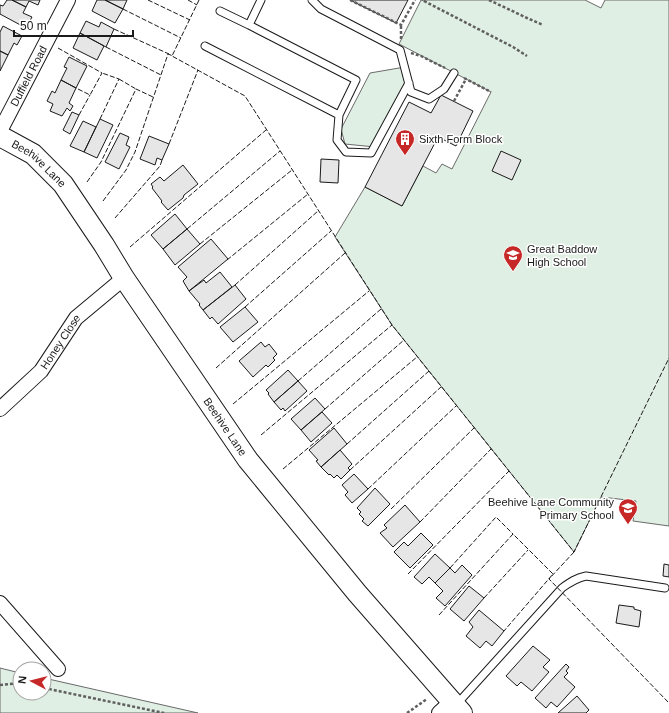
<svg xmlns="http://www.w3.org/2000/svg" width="669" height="713" font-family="Arial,sans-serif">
<rect width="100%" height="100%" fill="#fff"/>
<path fill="#e0efe3" stroke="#6a6a6a" d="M421,0l3,1 1,-1h160l16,8 4,-8h64v526l-36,-5 3,-20 -35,-4 -27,55 -182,-227 -57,-88 30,-50 37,19 21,-40 13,7 6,-9 10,5 39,-77 -92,-48z
M405,67l4,16 -34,64 -30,-3 -4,-15 29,-56z
M0,668l20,5v20h24v-15l154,35h-198z"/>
<path fill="#e6e6e6" stroke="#1a1a1a" d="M7,0h5l14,7 -3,6 9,4 -6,11 -26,-14v-9l3,1z
M12,0h28l-2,5 -9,-4 -3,6z
M97,0h8l18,9 -8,14 -23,-12z
M105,0h22l-4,9z
M350,0h58l-12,23z
M86,21l13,6 2,-5 13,7 -8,18 -26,-14z
M3,26l19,10 -5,9 -3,-2 -6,12 -8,-4v-19z
M80,33l24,13 -7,14 -24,-12z
M0,51l8,4 -8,16z
M69,57l18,9 -11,22 -15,-8 6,-12 -3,-1z
M61,80l15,8 -7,15 4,3 -3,5 -3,-3 -5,8 -12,-5 3,-7 -6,-3 5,-10 3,2z
M441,95l32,16 -17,35 -18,-9 -36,69 -37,-19 44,-85 22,11z
M72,112l7,3 -9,19 -7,-4z
M100,119l13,6 -16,33 -13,-6z
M83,121l13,6 -12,25 -14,-6z
M120,133l9,4 -3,8 4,2 -11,22 -14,-7z
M149,136l20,8 -7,16 -5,-2 -2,7 -15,-6z
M501,151l20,9 -9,20 -20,-9z
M321,159l18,1 -1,23 -18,-1z
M183,165l15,19 -14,11 -1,3 -15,12 -7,-8 1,-1 -10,-13 1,-1 -2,-3 9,-7 4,4z
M175,214l12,15 -24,20 -12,-14z
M187,229l13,15 -25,21 -12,-16z
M211,239l17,20 -39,32 -6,-10 4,-4 -9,-10z
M220,272l12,15 -29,23 -4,-5 1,-1 -11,-13 15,-11 2,3z
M235,285l11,14 -28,25 -6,-7 -2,2 -7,-9z
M245,307l13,15 -25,20 -13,-15z
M261,342l4,5 4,-3 8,10 -4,4 2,2 -7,7 -2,-2 -13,12 -14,-16z
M288,370l10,11 -24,21 -6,-8 1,-1 -3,-3z
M298,381l9,10 -22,20 -2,-3 -2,2 -7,-8z
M315,398l10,11 -24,21 -10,-11z
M322,412l10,11 -21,19 -10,-12z
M334,428l13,16 -26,23 -5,-6 2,-1 -9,-10z
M340,450l12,14 -4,4 2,2 -9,9 -4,-4 -3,3 -4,-4 -1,1 -8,-8z
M354,474l14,15 -16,14 -7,-8 3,-3 -6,-7z
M375,488l15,16 -22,22 -6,-5 2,-2 -5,-5 2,-2 -4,-4z
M405,505l15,17 -27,25 -13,-14 7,-5 -3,-3z
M421,533l12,12 -23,23 -16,-16 10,-10 4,4z
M435,554l15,14 -15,15 -6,-6 -7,7 -8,-7z
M664,564l5,1v12l-6,-1z
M462,565l10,10 -27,31 -9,-8 7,-7 -8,-8 15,-15 5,5z
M469,586l15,12 -20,23 -14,-12z
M619,605l15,2v2l7,2 -2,16 -23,-4z
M479,610l25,21 -12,15 -6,-5 -6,7 -14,-12 7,-9 -4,-5z
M533,646l17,14 -7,7 6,5 -17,19 -11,-9 -4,4 -11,-10z
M566,664l3,3 -3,4 2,2 -4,4 11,10 -18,20 -6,-5 -5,6 -11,-10z
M577,696l12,14 -3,3h-28z"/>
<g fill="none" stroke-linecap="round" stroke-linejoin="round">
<g stroke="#1a1a1a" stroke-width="9">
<path id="lane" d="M312,0l9,9 79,41 11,42 18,7 15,-10 10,-16
M220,11l29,14 12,-25
M205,46l134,69 17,-35 -107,-55
M339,115l-2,25 9,12 25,1 38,-70
M456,705l106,-117c8,-6 14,-10 24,-12l79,12"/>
</g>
<g stroke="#1a1a1a" stroke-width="16">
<g id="street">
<path id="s1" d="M0,131l68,-131"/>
<path id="s2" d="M0,409l41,-38 35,-53 48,-40"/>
<path d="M0,603l58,66"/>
<path d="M439,713l13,-12"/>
</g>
</g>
<g stroke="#1a1a1a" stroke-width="22">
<g id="secondary">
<path id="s3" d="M0,136l33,18 30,30 41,61 20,33 124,182 109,133 105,120"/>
</g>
</g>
<path stroke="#5f5f5f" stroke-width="2.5" stroke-dasharray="3 2" stroke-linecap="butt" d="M350,0l51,25 14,-25
M489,0l38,18 16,7
M424,1l89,46 14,9
M401,39v-14
M411,53l10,3 24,12
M464,78l27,14
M454,101l12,-22
M0,685l20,-2
M44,688l120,25
M407,713l20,-14"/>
<use href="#lane" stroke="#fff" stroke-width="7"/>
<use href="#street" stroke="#fff" stroke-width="14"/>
<use href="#secondary" stroke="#fff" stroke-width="20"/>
<path stroke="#1a1a1a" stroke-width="1" stroke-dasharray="5 2" stroke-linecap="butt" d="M148,0l42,20
M188,0l9,5
M199,0l-27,56 73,40 147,229 182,227 95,-194
M123,9l58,29
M114,29l55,25
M106,47l55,28
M58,48l44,25 -12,22 -14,-7
M119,79l17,10
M79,115l11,-20
M100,119l19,-40 -17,-6
M169,144l29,-74h-1
M87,182l14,-20 35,-73 17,8
M103,201l23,-31 9,-18 33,-98 5,2
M115,218l45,-52 2,-6
M187,229l93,-78
M200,244l92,-74
M130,247l136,-117
M227,260l81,-66
M235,285l83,-74
M245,307l86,-76
M216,368l129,-115
M298,381l83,-72
M233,404l136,-113
M325,409l79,-69
M261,435l131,-110
M347,444l82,-73
M283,469l134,-112
M350,470l91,-83
M368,489l88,-83
M391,509l83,-81
M420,522l71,-73
M574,552l-25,27 120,124
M450,568l46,-51 17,17
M408,574l101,-103
M484,598l44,-48
M439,615l74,-81 40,40 -49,57"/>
</g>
<defs>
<g id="building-pin" transform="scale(1)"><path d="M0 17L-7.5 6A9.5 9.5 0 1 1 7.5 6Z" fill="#c62828" stroke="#fff"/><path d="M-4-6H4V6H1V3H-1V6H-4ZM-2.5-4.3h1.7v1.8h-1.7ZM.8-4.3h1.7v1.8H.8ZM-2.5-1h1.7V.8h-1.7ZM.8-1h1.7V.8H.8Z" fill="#fff"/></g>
<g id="school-pin" transform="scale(1)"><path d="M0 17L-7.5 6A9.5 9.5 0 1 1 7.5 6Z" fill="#c62828" stroke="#fff"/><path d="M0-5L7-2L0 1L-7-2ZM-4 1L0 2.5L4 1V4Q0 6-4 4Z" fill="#fff"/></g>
</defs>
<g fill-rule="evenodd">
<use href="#building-pin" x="405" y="139"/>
<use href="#school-pin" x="513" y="255"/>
<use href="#school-pin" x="628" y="508"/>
</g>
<g text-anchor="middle" stroke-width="3" stroke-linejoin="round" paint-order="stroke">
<g font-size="11" fill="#1a1a1a" stroke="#fff">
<text dy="4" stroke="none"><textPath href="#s1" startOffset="62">Duffield Road</textPath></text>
<text dy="4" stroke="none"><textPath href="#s3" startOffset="48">Beehive Lane</textPath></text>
<text dy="4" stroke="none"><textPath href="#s2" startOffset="91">Honey Close</textPath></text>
<text dy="4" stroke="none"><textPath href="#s3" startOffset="372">Beehive Lane</textPath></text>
</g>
<g font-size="11" fill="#1a1a1a" stroke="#fff" text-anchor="start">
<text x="419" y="143">Sixth Form Block</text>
<text x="527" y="253">Great Baddow<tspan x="527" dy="13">High School</tspan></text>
<text x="614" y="506" text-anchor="end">Beehive Lane Community<tspan x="614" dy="13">Primary School</tspan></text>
</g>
</g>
<g transform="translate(32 681) rotate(277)"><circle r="19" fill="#ffffff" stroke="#a3a3a3"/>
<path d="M0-3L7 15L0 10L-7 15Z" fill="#c62828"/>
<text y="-6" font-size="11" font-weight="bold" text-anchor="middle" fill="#1a1a1a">N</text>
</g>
<path d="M14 30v6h119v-6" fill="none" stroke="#1a1a1a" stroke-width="2"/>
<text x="20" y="30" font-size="12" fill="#1a1a1a" stroke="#ffffff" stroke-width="3" paint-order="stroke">50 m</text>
</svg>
